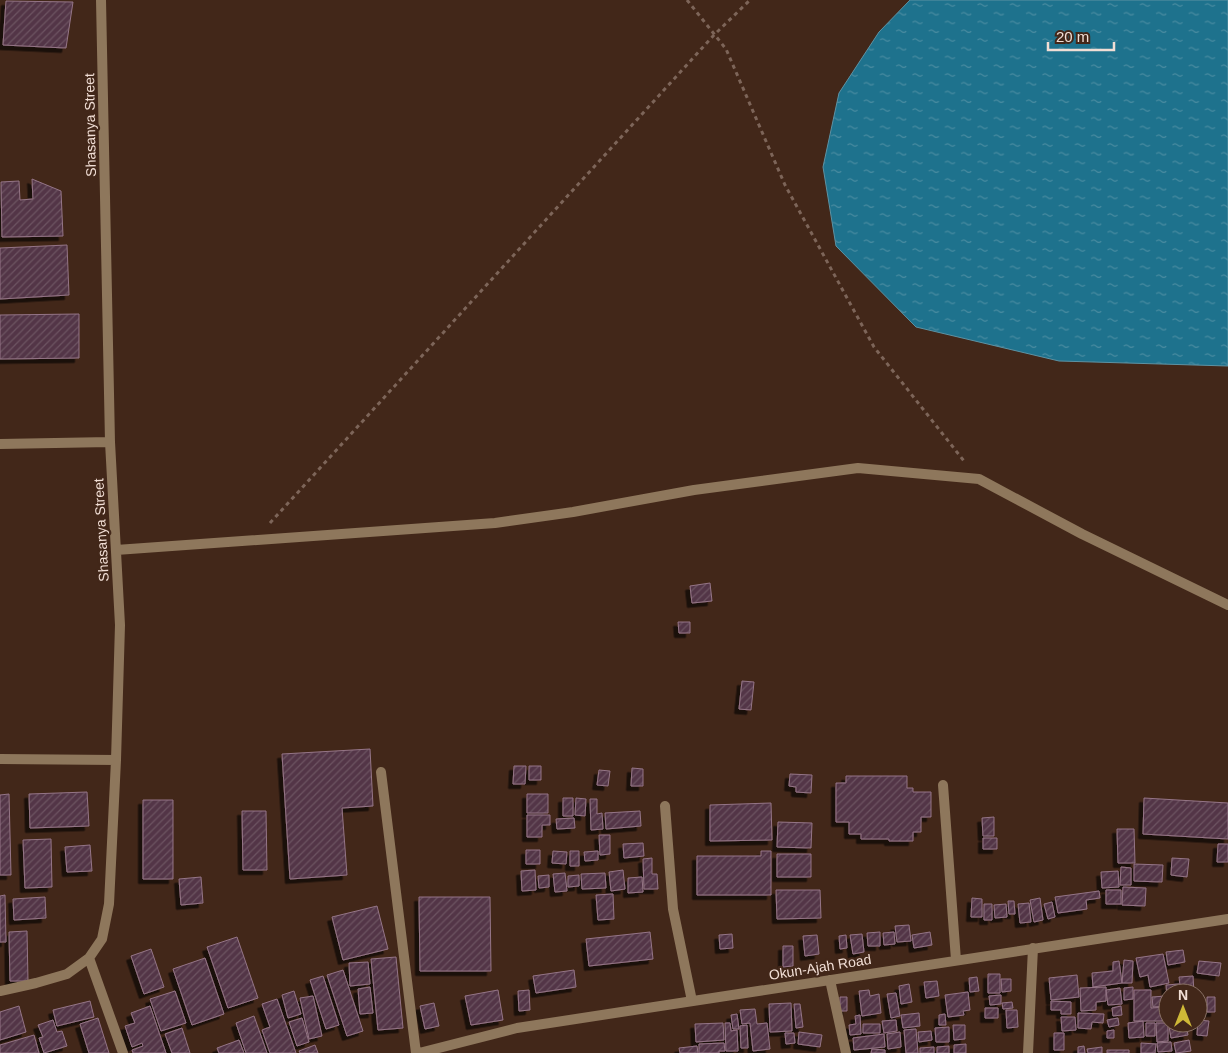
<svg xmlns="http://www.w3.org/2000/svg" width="1228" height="1053" font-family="Helvetica,sans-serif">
<defs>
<pattern id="water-ripples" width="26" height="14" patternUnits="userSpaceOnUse" patternTransform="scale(1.25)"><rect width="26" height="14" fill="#1e728d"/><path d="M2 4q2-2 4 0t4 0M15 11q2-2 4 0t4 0" fill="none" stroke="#4a8ca1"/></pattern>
<pattern id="building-hatch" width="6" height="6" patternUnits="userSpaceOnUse" patternTransform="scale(1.25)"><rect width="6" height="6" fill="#533647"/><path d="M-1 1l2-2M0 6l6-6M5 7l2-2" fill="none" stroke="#6c5361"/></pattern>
<filter id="shadow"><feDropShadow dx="-4.5" dy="4.5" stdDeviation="0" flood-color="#0009"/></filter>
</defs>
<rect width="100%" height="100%" fill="#422719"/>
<path fill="url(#water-ripples)" stroke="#5d92a3" d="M910,0h318v366l-169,-5 -143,-34 -80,-81 -13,-79 16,-74 40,-61z"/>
<path fill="url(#building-hatch)" stroke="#957587" filter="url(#shadow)" d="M6,1l67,1 -7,46 -63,-3z
M32,179l29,12 2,45 -61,1 -1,-55 18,-1 1,19 13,-1z
M67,245l2,50 -69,4v-51z
M79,314v44l-79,1v-44z
M710,583l2,18 -20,2 -2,-17z
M678,622h12v11h-11z
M742,681l12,1 -3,28 -12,-1z
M370,749l3,57 -31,2 5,67 -57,4 -8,-125z
M514,766h12l-1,18h-12z
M529,766h12v14h-12z
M632,768l11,1v17h-12z
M599,770l11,1 -2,15 -11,-1z
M790,774l22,1 -1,18 -15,-1v-5l-7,-1z
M846,776h61v12h6v4h18v25h-10v15h-8v9h-24v-2h-28v-5h-12v-12h-13v-39h10z
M87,792l2,34 -59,2 -1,-34z
M9,794l2,81h-11v-80z
M527,794h21v19h-21z
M563,798h10v18h-10z
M576,798l10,1 -1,17 -10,-1z
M1144,798l84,5v36l-85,-5z
M590,799h7v15l5,-1 1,16 -12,1z
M143,800h30v79h-30z
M771,803l1,37 -62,1v-36z
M242,811h24l1,59h-24z
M640,811l1,15 -35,3 -1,-16z
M527,815h23v10h-8v12h-15z
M994,817v19h-11l-1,-18z
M574,818l1,10 -18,1 -1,-10z
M778,822l34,1 -1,25 -34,-1z
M1117,829h17l1,34h-17z
M599,835h11v19l-10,1z
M983,838h14v11h-14z
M51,839l1,48 -27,1 -2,-48z
M643,843l1,13 -20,2 -1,-14z
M1218,844h10v18h-11z
M90,845l2,26 -25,1 -2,-25z
M526,850h14v14h-14z
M553,851l14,1 -1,12 -14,-1z
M570,851h9v15h-9z
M598,851v9l-13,1 -1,-9z
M761,851h10v44h-74v-39h64z
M777,854h34v23h-34z
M652,858v16h5l1,15h-14l-1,-30z
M1172,858l17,1 -2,18 -16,-2z
M1134,864l29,1 -1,17 -28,-1z
M1121,867l10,1v17h-11z
M535,870l1,20 -14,1 -1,-20z
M623,870l2,19 -14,2 -2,-19z
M1118,871l1,16 -17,1 -1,-16z
M565,873l2,18 -12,1 -2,-18z
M605,873l1,15 -24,1 -1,-15z
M549,875v12l-10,1 -1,-12z
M579,875v11l-11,1v-11z
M201,877l2,26 -22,2 -2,-26z
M642,877l1,15 -15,1v-15z
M1123,887l23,1 -1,18 -23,-1z
M776,890h44l1,28 -44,1z
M1106,890h15v14h-15z
M1099,891l1,7 -14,2 1,9 -29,4 -3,-16z
M613,894l1,25 -16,1 -2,-25z
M5,895l1,47h-6v-46z
M45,897l1,21 -32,2 -1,-21z
M419,897h71l1,74h-71z
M972,898l10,1v18h-11z
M1040,898l3,22 -9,2 -4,-22z
M1008,901h6l1,13h-6z
M1052,902l3,15 -7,2 -4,-15z
M1029,903l2,19 -11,1 -2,-19z
M984,904h8v16h-8z
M1006,904l1,13 -12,1 -1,-13z
M377,906l11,43 -45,11 -11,-43z
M909,925l2,16 -14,1 -2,-16z
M27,931l1,50h-18l-1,-49z
M650,932l3,27 -64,7 -3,-27z
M880,932v14h-12l-1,-13z
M894,932l1,12 -11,1 -1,-12z
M930,932l2,13 -18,3 -2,-13z
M732,934l1,14 -13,1 -1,-14z
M862,934l2,18 -11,2 -3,-19z
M817,935l2,19 -14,2 -2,-20z
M846,935l1,13 -7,1 -1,-13z
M237,937l21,61 -30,10 -21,-61z
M783,946h10v20l-10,1z
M151,949l13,38 -20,7 -13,-38z
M1183,950l2,12 -17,3 -2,-13z
M1163,954l6,29 -19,4 -2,-12 -8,2 -4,-19z
M396,957l7,71 -25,2 -7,-71z
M205,958l19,56 -32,11 -19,-56z
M1124,960l9,1 -1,22h-10z
M1119,961l3,22 -29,4 -1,-14 21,-2v-9z
M1199,961l22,2 -2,13 -22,-3z
M368,962l2,22 -20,2 -1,-23z
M343,970l20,61 -16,5 -20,-61z
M574,970l2,17 -40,6 -3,-17z
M988,974h12v19h-12z
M1077,975l2,22 -28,3 -2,-22z
M323,976l16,49 -13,4 -16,-49z
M1193,976l1,17h-13l-2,-16z
M977,977l2,14 -9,1 -1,-14z
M1001,979h10v12l-9,1z
M937,981l2,15 -13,2 -2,-16z
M909,984l3,18 -11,2 -2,-18z
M1179,984l1,9h-12l-1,4 -1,-12z
M370,987l3,26 -13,1 -2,-25z
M1106,987v14l-10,1v8l-15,1 -1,-23z
M1133,987v12l-9,1v-12z
M1120,988l2,16 -14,1 -2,-15z
M498,990l5,30 -32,5 -6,-29z
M529,990l1,20 -11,1 -1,-20z
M869,990l1,6 9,-2 2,19 -19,3 -3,-25z
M1134,990h17v18l17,-1v14h-34z
M175,991l11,32 -25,8 -11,-32z
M294,991l7,23 -13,4 -6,-23z
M968,992l2,18 -7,1 1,4 -16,2 -3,-22z
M896,993l4,23 -9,2 -4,-24z
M1001,995v9l-11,1 -1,-9z
M313,996l9,40 -13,3 -9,-41z
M1166,996l1,10 -14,1 -1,-10z
M840,997h7v14h-7z
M1207,997h8v15h-8z
M277,999l19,54h-26l-8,-23 8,-3 -8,-23z
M90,1001l4,16 -37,9 -4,-16z
M1051,1001l20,1v12h-10v-4h-10z
M1012,1002l1,6 -10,1 -1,-6z
M434,1003l5,23 -14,3 -5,-23z
M791,1003l1,28 -22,1 -1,-28z
M794,1004h6l3,23 -7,1z
M19,1006l7,26 -26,8v-28z
M150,1006l16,47h-33l-1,-3 11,-4 -1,-3 -10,4 -7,-21 10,-3 -4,-10z
M1121,1006l1,9 -9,1 -1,-8z
M985,1008h13v10h-13z
M755,1009l2,15 10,-1 3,26 -17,2 -3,-28 -8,1 -2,-14z
M1006,1010h11l1,17 -11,1z
M919,1013l1,13 -17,2 -2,-13z
M1078,1013l26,1 -1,9 -11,-1 -1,7 -13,-1z
M737,1014l2,15h-6l-2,-14z
M945,1014l1,11h-7v-10z
M860,1015l1,19 -11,1 -1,-10 7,-1 -1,-8z
M254,1016l13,37h-21l-10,-30z
M1061,1017h14l1,13 -14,1z
M98,1018l11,35h-20l-9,-29z
M302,1018l7,24 -12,4 -8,-24z
M1118,1018l1,7 -10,2 -2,-7z
M53,1020l4,12 5,-1 5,15 -23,7 -5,-15 4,-1 -5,-12z
M896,1020l1,11 -13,2 -2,-12z
M1198,1020l11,1 -2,15 -10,-1z
M1143,1021l1,16 -15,1 -1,-15z
M723,1023l1,17 -28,2 -1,-18z
M725,1023h5l1,8 6,-1 1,21h-12z
M1146,1023h9v13h-9z
M1156,1023h12v18l-11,1z
M1186,1023l2,12 -17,3 -2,-12z
M863,1024h17v9h-17z
M747,1025l1,23h-7l-1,-22z
M953,1025h12v14l-11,1z
M949,1027v15h-13l-1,-14z
M182,1028l8,25h-18l-7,-19z
M916,1029l2,24h-12l-2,-23z
M1114,1030v8h-7v-7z
M931,1031l1,9 -13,2 -1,-10z
M799,1032l23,3 -2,12 -22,-3z
M900,1032l1,15 -13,2 -1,-15z
M785,1033h9l1,10 -9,1z
M1054,1033h10v17h-10z
M884,1034l1,13 -31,3 -1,-12z
M34,1035l5,18h-39v-8z
M239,1040l5,13h-25l-2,-5z
M1189,1040l2,11 -15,2 -2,-10z
M1171,1042l1,9 -14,1 -1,-9z
M724,1043l1,8h-6v2h-20v-9z
M1141,1043l15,1 -1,9h-14z
M966,1044v9h-12v-8z
M315,1045l3,8h-18l-1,-2z
M697,1046l1,7h-18l-1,-5z
M949,1046v7h-12v-6z
M1084,1046l1,7h-7v-6z
M934,1047v6h-14v-5z
M1102,1047v6h-14l-1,-4z
M872,1049l13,1v3h-14z
M1107,1050h22v3h-22z"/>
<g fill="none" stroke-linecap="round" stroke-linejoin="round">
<path stroke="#7d6559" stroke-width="3" stroke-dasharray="4 4" stroke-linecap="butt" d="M687,0l39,49 59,136 89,162 90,114
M270,523l444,-488 36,-35"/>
<path stroke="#8e775c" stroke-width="10" d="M0,444l110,-2
M116,550l379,-27 78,-11 121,-22 164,-22 121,11 103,55 146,71
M0,759l116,1
M381,772l35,281
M943,785l13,175
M665,806l8,103 19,92
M89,958l34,95
M830,980l16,73
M0,991l36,-8 31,-9 22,-16 13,-19 7,-35 7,-144 4,-135 -10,-183 -9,-442
M419,1053l98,-25 711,-109
M1028,1053l5,-105"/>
</g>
<g text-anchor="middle" stroke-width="4.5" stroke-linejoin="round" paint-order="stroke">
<g font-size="14" fill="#f1ded5" stroke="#422719">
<text transform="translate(90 125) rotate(-91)" y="5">Shasanya Street</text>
<text transform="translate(101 530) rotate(-93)" y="5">Shasanya Street</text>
<text transform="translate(820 967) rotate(-9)" y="5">Okun-Ajah Road</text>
</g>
</g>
<g transform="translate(1183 1008)"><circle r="24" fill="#422719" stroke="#887064"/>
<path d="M0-4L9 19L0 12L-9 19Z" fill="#ceb837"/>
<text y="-8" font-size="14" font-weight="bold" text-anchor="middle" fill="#f1ded5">N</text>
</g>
<path d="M1048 42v8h66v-8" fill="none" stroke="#f1ded5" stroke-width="2.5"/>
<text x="1056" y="42" font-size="15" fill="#f1ded5" stroke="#422719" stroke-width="4" paint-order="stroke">20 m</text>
</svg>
